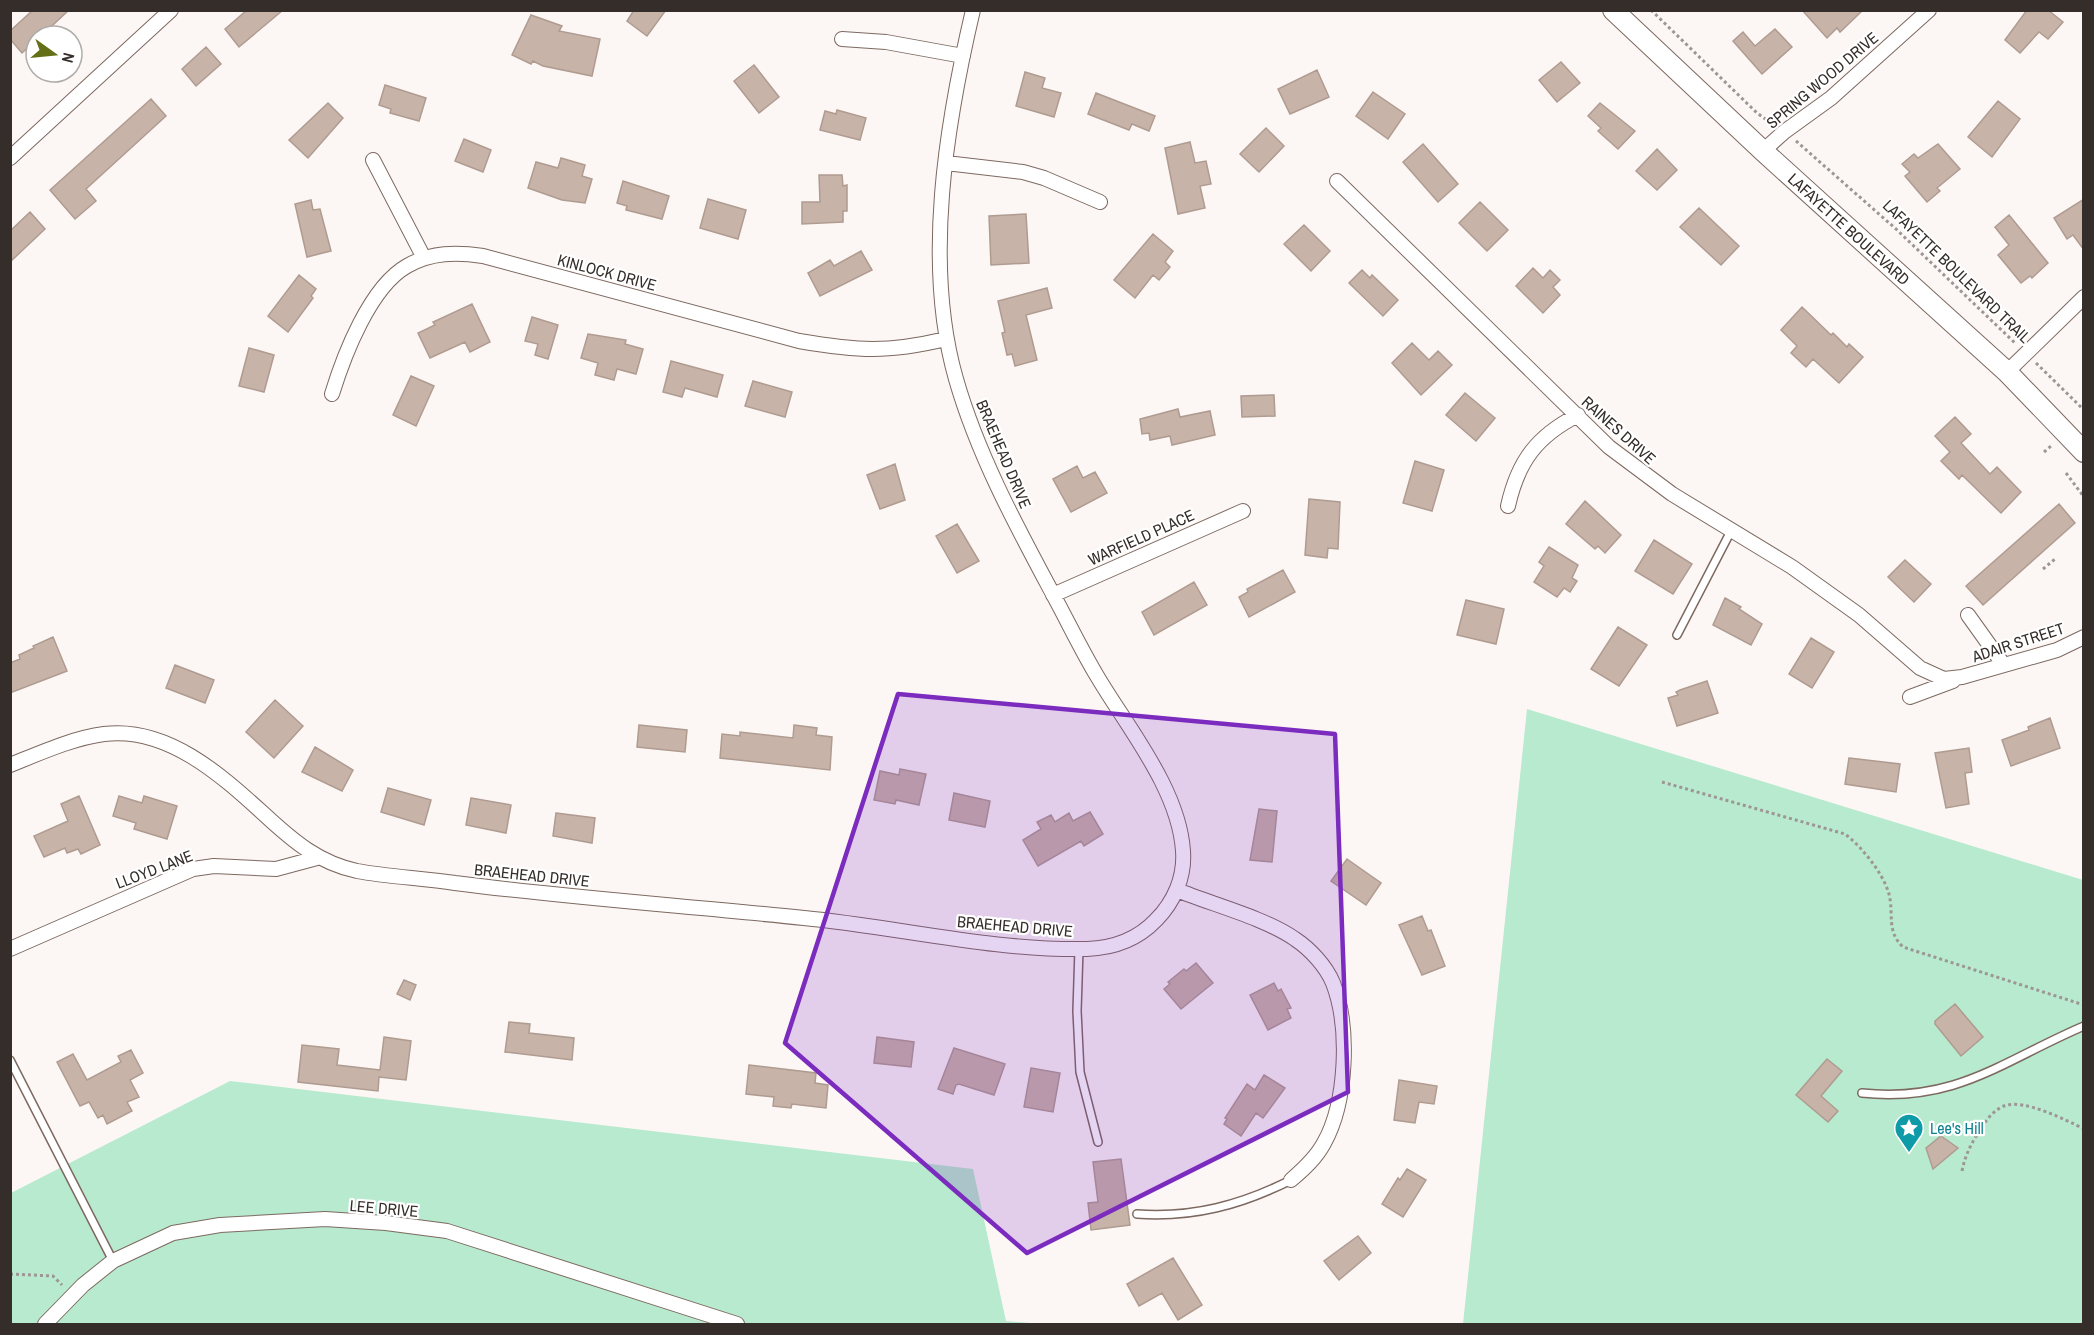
<svg xmlns="http://www.w3.org/2000/svg" width="2094" height="1335" font-family="'Archivo Narrow',sans-serif">
<rect width="100%" height="100%" fill="#fcf7f5"/>
<path fill="#b7eace" d="M1527,709l556,171v444h-620z
M230,1081l743,88 33,152 35,3h-1030v-131z"/>
<path fill="#c8b3a8" stroke="#af9b90" stroke-width="1.5" d="M33,10h36l-28,26h-5v4l-14,13 -12,-14v-8z
M247,10h36l-44,37 -14,-18z
M634,10h32l-19,26 -20,-15z
M1802,10h61l-23,22 -3,-4 -10,10z
M2027,10h21l15,12 -15,17 -9,-7 -19,21 -15,-13z
M531,15l31,11 -3,5 41,8 -8,37 -49,-10 -10,-5 -2,3 -19,-9z
M1775,29l17,18 -30,27 -29,-33 10,-9 12,14z
M206,47l15,17 -25,22 -14,-17z
M1561,62l19,21 -23,19 -18,-22z
M754,65l25,32 -20,16 -25,-32z
M1317,70l12,27 -39,17 -12,-25z
M1025,72l20,6 -3,10 19,5 -7,24 -38,-11z
M385,85l41,13 -7,23 -29,-8 1,-4 -12,-4z
M1373,92l32,22 -17,25 -32,-23z
M1096,93l59,23 -6,15 -17,-7 -3,6 -41,-16z
M151,99l15,17 -80,73 10,12 -21,18 -25,-29z
M1998,101l22,18 -28,38 -24,-20z
M328,103l15,15 -35,40 -19,-18z
M1600,103l35,28 -17,18 -20,-18 3,-3 -13,-12z
M837,110l29,8 -6,22 -40,-10 5,-19 11,3z
M1266,128l18,18 -25,26 -19,-18z
M464,139l27,11 -8,22 -28,-11z
M1190,142l5,21 11,-2 5,23 -11,2 5,22 -27,6 -13,-66z
M1423,144l35,40 -20,18 -35,-40z
M1938,144l22,25 -23,19 3,3 -13,11 -22,-26 5,-4 -8,-8 12,-10 4,4z
M1657,149l20,21 -20,20 -21,-19z
M561,158l24,7 -3,11 10,3 -7,24 -23,-3 -34,-12 8,-26 22,6z
M819,175h23l1,11 4,-1v26h-4v11l-41,2v-22h18z
M623,181l46,15 -7,23 -36,-9 1,-4 -10,-3z
M708,199l38,11 -8,29 -38,-11z
M2084,199v51l-11,-15 -6,4 -13,-21z
M311,200l2,10 7,-1 11,42 -24,6 -12,-53z
M1480,202l28,28 -21,21 -28,-28z
M1699,208l40,38 -18,19 -41,-38z
M30,212l15,17 -35,33v-31z
M1026,214l3,49 -38,2 -2,-49z
M2009,215l39,48 -16,15 -2,-2 -9,7 -23,-28 11,-10 -14,-18z
M1304,225l26,26 -19,20 -27,-27z
M1153,234l20,17 -8,11 5,5 -11,13 -6,-5 -18,23 -21,-18z
M861,251l11,19 -52,26 -12,-23 22,-13 4,6z
M1533,268l10,10 7,-8 10,10 -7,7 7,8 -17,18 -27,-27z
M1362,270l8,8 2,-3 26,25 -15,16 -34,-33z
M299,275l17,14 -5,7 2,2 -25,34 -20,-16z
M1047,288l5,20 -26,7 11,45 -22,6 -3,-12 -5,1 -5,-22 3,-1 -7,-31z
M472,304l18,38 -20,10 -5,-10 -35,16 -12,-25 17,-8 -2,-3z
M1802,307l29,28 2,-2 14,14 2,-3 14,13 -24,26 -26,-24 -7,8 -15,-14 6,-7 -16,-16z
M532,317l26,8 -10,34 -13,-4 3,-11 -13,-3z
M588,334l38,6 -1,4 18,5 -7,25 -19,-5 -3,11 -19,-5 3,-12 -17,-5z
M1412,343l17,17 9,-9 14,14 -31,30 -29,-32z
M249,348l25,7 -10,37 -25,-6z
M671,361l52,14 -6,22 -32,-9 -3,9 -19,-5z
M411,376l23,10 -18,40 -23,-11z
M753,381l39,11 -7,25 -40,-11z
M1465,393l30,25 -19,23 -30,-26z
M1274,395l1,21 -33,1 -1,-21z
M1178,409l2,8 30,-6 5,24 -43,10 -2,-9 -20,4 -1,-7 -7,1 -2,-15z
M1955,417l16,17 -10,9 29,31 7,-7 24,25 -20,21 -39,-38 -3,4 -18,-18 9,-9 -15,-16z
M1415,461l29,9 -12,41 -29,-8z
M895,464l10,36 -25,9 -13,-34z
M1077,466l6,12 12,-6 12,21 -36,19 -18,-33z
M1309,499l31,3 -2,47 -10,-1 -1,10 -22,-3z
M1585,501l36,34 -16,18 -7,-7 -3,3 -29,-25z
M2059,504l16,19 -92,82 -17,-19z
M957,524l22,37 -22,12 -21,-37z
M1654,540l38,24 -19,30 -38,-23z
M1549,547l29,18 -6,13 5,3 -7,11 -6,-4 -7,9 -23,-15 10,-16 -5,-4z
M1905,560l26,24 -17,18 -26,-25z
M1283,570l12,22 -46,25 -10,-20 9,-5 -1,-3z
M1194,582l13,23 -53,30 -12,-23z
M1725,598l16,9 -2,2 23,15 -11,21 -38,-20z
M1466,600l38,9 -8,35 -39,-9z
M1618,627l29,18 -28,41 -28,-17z
M53,637l14,34 -57,22v-30l10,-4 -1,-4 15,-7 -1,-2z
M1811,638l23,14 -22,36 -23,-14z
M175,665l39,15 -9,23 -39,-15z
M1707,681l11,32 -41,13 -9,-28 10,-3 -2,-3 4,-2z
M275,700l28,26 -29,32 -28,-26z
M2050,718l10,30 -49,18 -9,-26 27,-10 -1,-3 7,-3z
M639,725l48,5 -2,22 -48,-5z
M794,725l23,3 -1,7 16,2 -2,33 -110,-12 2,-24 18,2v-4l53,6z
M315,747l38,23 -11,21 -40,-19z
M1969,748l3,24 -7,1 4,31 -23,4 -11,-55z
M1849,758l51,6 -4,28 -51,-8z
M900,769l26,5 -7,31 -23,-5 -1,4 -21,-4 6,-29 19,4z
M388,788l43,12 -7,25 -43,-13z
M954,793l36,8 -5,26 -36,-7z
M79,796l21,49 -19,9 -3,-5 -11,4 -2,-5 -21,9 -10,-21 34,-15 -7,-17z
M119,796l23,7 2,-7 33,10 -10,33 -33,-10 2,-6 -23,-7z
M471,798l40,7 -5,28 -40,-8z
M1259,809l18,2 -5,51 -22,-2z
M1090,812l13,22 -19,12 -3,-5 -43,25 -15,-26 18,-11 -4,-7 14,-7 4,7 14,-9 4,8z
M556,813l39,5 -3,25 -39,-7z
M1347,859l34,24 -15,22 -35,-24z
M1422,916l6,15 3,-1 14,36 -23,9 -23,-50z
M1196,963l17,20 -32,26 -17,-20 6,-5 -2,-2 16,-13 2,2z
M404,980l12,5 -6,15 -13,-6z
M1274,983l4,8 3,-2 10,19 -4,1 4,9 -23,12 -18,-35z
M1955,1004l28,33 -22,19 -26,-32v-3z
M509,1022l21,2 -1,9 45,5 -2,22 -67,-8z
M384,1037l27,4 -5,39 -27,-3 -1,14 -80,-9 4,-37 37,4 -2,16 43,5z
M877,1037l37,5 -3,25 -37,-4z
M954,1048l51,16 -11,31 -35,-11 -3,1 -3,9 -15,-5z
M131,1050l12,23 -13,7 9,17 -12,5 5,9 -25,13 -4,-9 -5,3 -9,-16 -9,4 -23,-44 16,-8 14,26 34,-18 -3,-6z
M1827,1059l15,12 -21,25 17,15 -10,11 -32,-27z
M749,1065l67,8 -1,10 13,2 -2,23 -34,-4 -1,4 -18,-2 1,-9 -28,-3z
M1031,1068l29,5 -7,39 -29,-5z
M1264,1075l21,13 -22,30 -7,-5 -15,23 -17,-12 3,-5 -2,-1 22,-34 8,6z
M1399,1080l38,6 -3,18 -15,-2 -4,21 -21,-3z
M1941,1136l17,12 -25,21 -7,-21z
M1121,1159l9,66 -39,5 -3,-27 10,-1 -5,-40z
M1407,1169l19,11 -23,37 -21,-13 16,-26 2,2z
M1358,1236l13,17 -32,27 -15,-19z
M1173,1258l29,47 -24,15 -16,-27 -23,13 -12,-22z"/>
<g fill="none" stroke-linecap="round" stroke-linejoin="round">
<g stroke="#7d6960" stroke-width="10">
<path id="lane" d="M1677,635l55,-106
M1079,949l-2,62 3,61 18,70
M10,1060l103,201
M1862,1093c94,10 140,-32 222,-67
M1137,1214c56,4 104,-9 154,-34"/>
</g>
<g stroke="#7d6960" stroke-width="16">
<path id="street" d="M842,39l44,3 77,14
M1763,151l21,-19 47,-34 98,-88
M10,158l161,-148
M373,160l51,98
M946,163l77,9 21,6 56,24
M1337,181l272,266 63,47 120,73 67,48 61,53 24,11 18,-2 95,-27 27,-13
M2007,372l77,-75
M332,394c12,-39 38,-107 75,-128 24,-14 50,-14 76,-10l316,85c59,10 88,12 147,-2
M1508,506c10,-45 29,-70 70,-91
M1053,595l190,-84
M1968,615l35,49
M1910,697l43,-16
M10,765c30,-12 63,-27 94,-31 64,-8 118,42 161,81 28,26 54,48 92,56 32,6 66,7 98,12 116,15 233,23 349,35 94,9 189,33 283,31 27,-1 50,-9 69,-29 18,-18 29,-43 27,-69 -4,-62 -56,-124 -86,-175 -15,-25 -28,-52 -42,-78 -37,-69 -77,-142 -99,-219 -33,-115 -10,-254 17,-369
M1177,890c34,14 88,28 118,49 15,10 31,27 38,44 17,44 14,119 -9,160 -8,15 -20,26 -33,37
M10,949l183,-80 21,-3 62,3 41,-11
M45,1324l38,-39 30,-24 60,-28 47,-8 105,-6 61,4 61,8 290,93"/>
</g>
<g stroke="#7d6960" stroke-width="22">
<g id="secondary">
<path id="s1" d="M1613,10l150,141 244,221 77,80"/>
</g>
</g>
<path stroke="#9d9694" stroke-width="3" stroke-dasharray="3 3" stroke-linecap="butt" d="M1651,10l106,103 14,10
M1796,141l100,88 120,115
M2036,363l48,47
M2044,452l7,-6
M2066,473l18,24
M2043,569l12,-10
M1662,782l183,52c17,13 38,39 44,60 5,20 -3,37 14,53l181,58
M1962,1171c3,-15 8,-25 16,-38 7,-11 14,-22 26,-27 19,-8 62,14 80,23
M10,1274l43,2 9,9"/>
<use href="#lane" stroke="#fff" stroke-width="7"/>
<use href="#street" stroke="#fff" stroke-width="14"/>
<use href="#secondary" stroke="#fff" stroke-width="20"/>
</g>
<path fill="#7b2cbf" fill-opacity="0.2" stroke="#7b2cbf" stroke-width="4.5" stroke-linejoin="round" d="M898,694l437,40 13,358 -321,161 -242,-210z"/>
<defs>
<g id="sight-pin" transform="scale(1.5)"><path d="M0 17L-7.5 6A9.5 9.5 0 1 1 7.5 6Z" fill="#0f9aa8" stroke="#fff"/><path d="M0-6L1.8-2.2L6-1.7L2.9 1.2L3.7 5.4L0 3.3L-3.7 5.4L-2.9 1.2L-6-1.7L-1.8-2.2Z" fill="#fff"/></g>
</defs>
<g fill-rule="evenodd">
<use href="#sight-pin" x="1909" y="1128"/>
</g>
<g text-anchor="middle" stroke-width="4.5" stroke-linejoin="round" paint-order="stroke">
<g font-size="16" fill="#352d29" stroke="#fff">
<text transform="translate(1822 80) rotate(-40)" y="6">SPRING WOOD DRIVE</text>
<text dy="6" stroke="none"><textPath href="#s1" startOffset="322">LAFAYETTE BOULEVARD</textPath></text>
<text transform="translate(1957 271) rotate(44)" y="6">LAFAYETTE BOULEVARD TRAIL</text>
<text transform="translate(607 272) rotate(15)" y="6">KINLOCK DRIVE</text>
<text transform="translate(1619 430) rotate(42)" y="6">RAINES DRIVE</text>
<text transform="translate(1004 454) rotate(67)" y="6">BRAEHEAD DRIVE</text>
<text transform="translate(1141 537) rotate(-24)" y="6">WARFIELD PLACE</text>
<text transform="translate(2018 642) rotate(-18)" y="6">ADAIR STREET</text>
<text transform="translate(154 869) rotate(-21)" y="6">LLOYD LANE</text>
<text transform="translate(532 875) rotate(6)" y="6">BRAEHEAD DRIVE</text>
<text transform="translate(1015 926) rotate(5)" y="6">BRAEHEAD DRIVE</text>
<text transform="translate(384 1208) rotate(5)" y="6">LEE DRIVE</text>
</g>
<g font-size="16" fill="#0d838f" stroke="#fff" text-anchor="start">
<text x="1930" y="1134">Lee's Hill</text>
</g>
</g>
<rect width="2094" height="1335" fill="none" stroke="#352d29" stroke-width="24"/>
<g transform="translate(54 54) rotate(105)"><circle r="28" fill="#ffffff" stroke="#aeaba9" stroke-width="1.5"/>
<path d="M0-4.5L10 22L0 15L-10 22Z" fill="#656f17"/>
<text y="-9" font-size="16" font-weight="bold" text-anchor="middle" fill="#352d29">N</text>
</g>
</svg>
